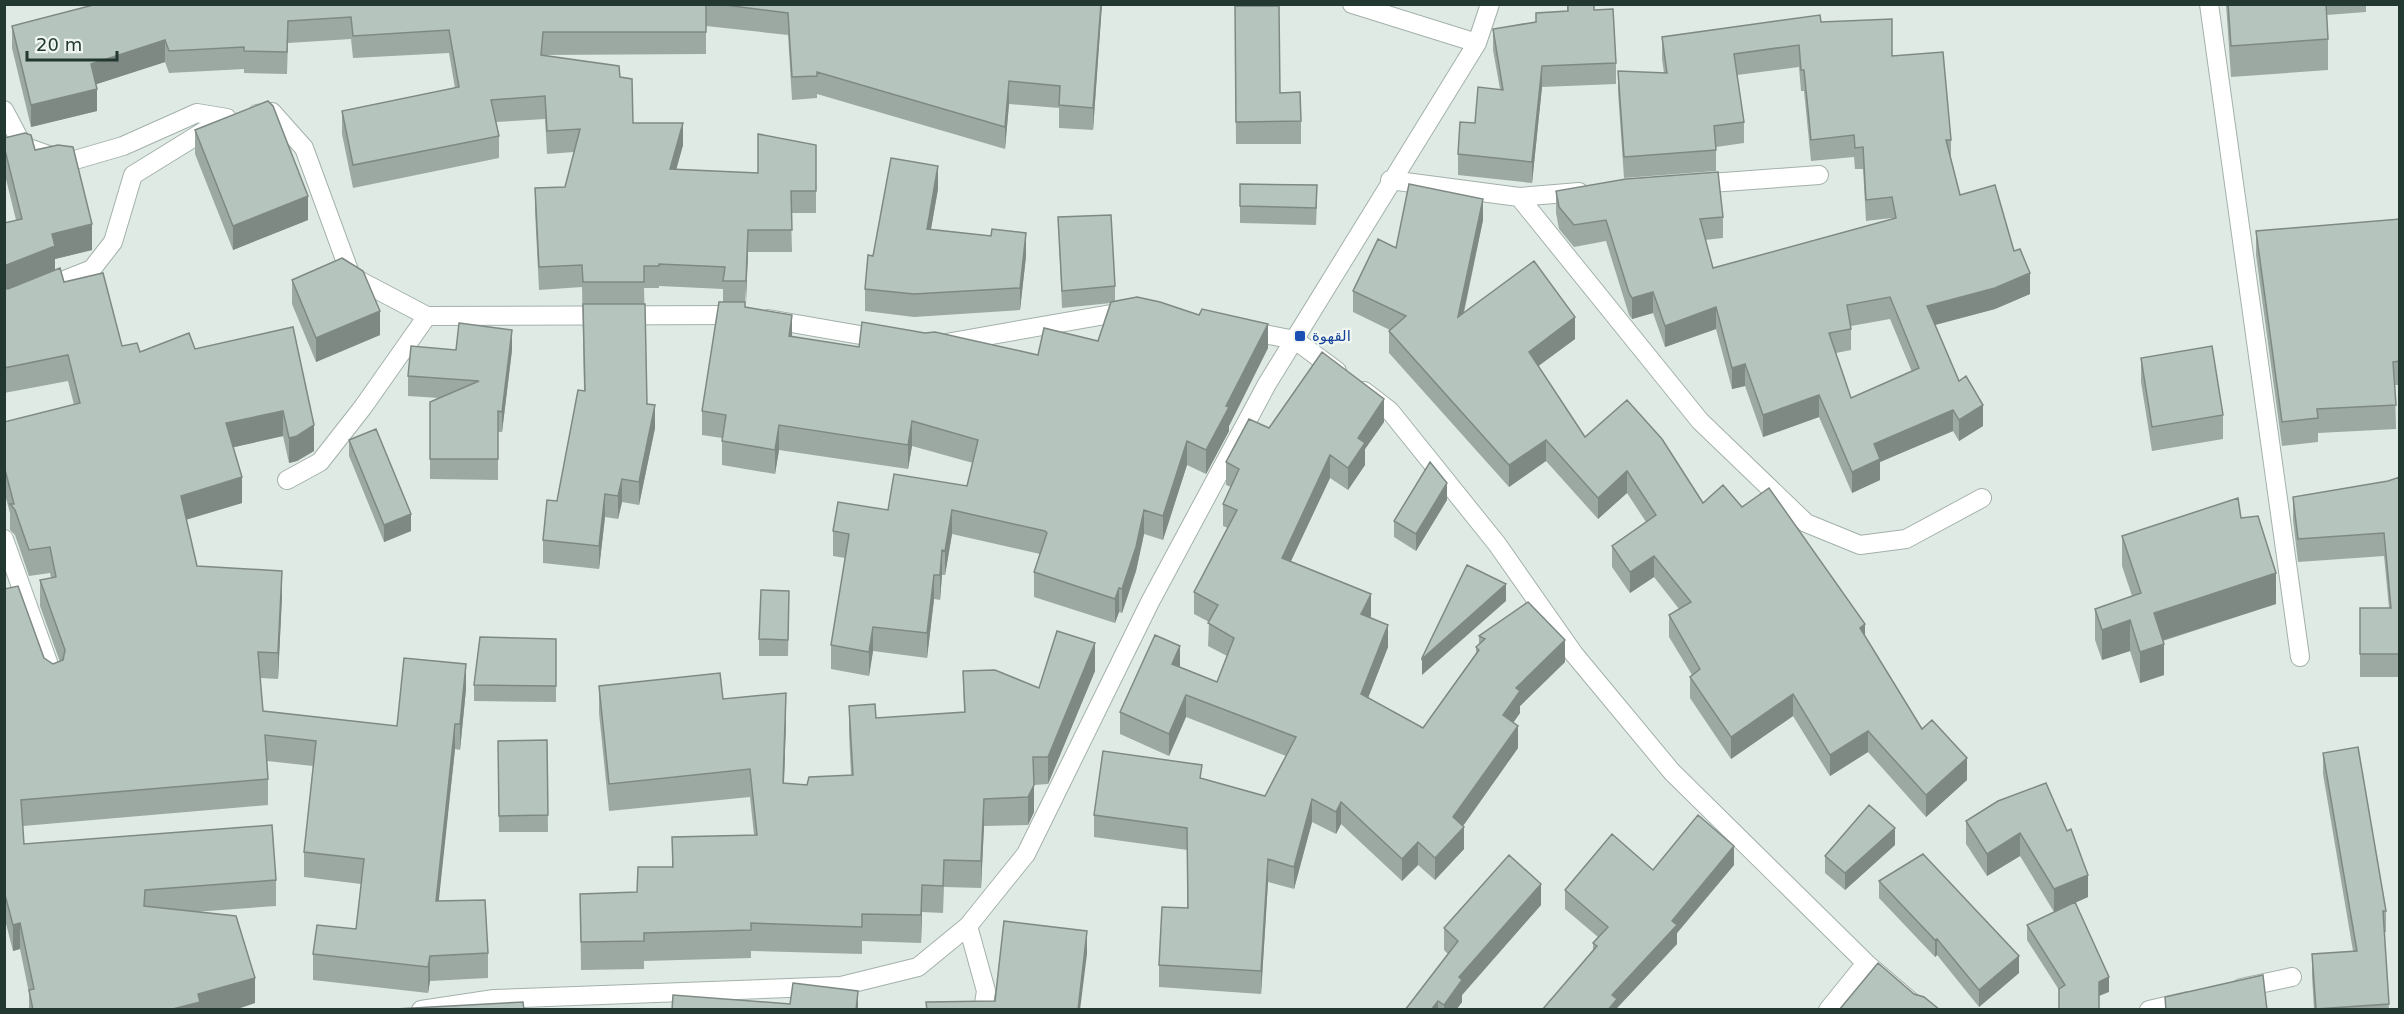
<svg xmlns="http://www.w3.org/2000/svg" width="2404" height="1014" font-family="'DejaVu Sans',Vazirmatn,sans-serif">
<rect width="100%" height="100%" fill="#e0eae4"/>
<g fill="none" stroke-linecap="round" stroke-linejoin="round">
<g stroke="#a3b1aa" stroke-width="20">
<path id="minor" d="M1352,4l125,39
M2209,4l91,653
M4,110l19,36 45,16 55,-16 74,-33 30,5
M257,114l15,-2 32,36 47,128 76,40 314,-1
M1390,180l129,17 60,-5
M1697,184l122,-9
M1519,197l181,224 106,102 54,22 46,-6 76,-41
M4,304l88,-35 21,-27 20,-67 81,-50
M768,319l115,20
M1244,330l51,10 42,31
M946,343l182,-32
M1364,391l26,20 107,133 77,110 98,118 194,191 55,47
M287,480l33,-18 43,-55 64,-91
M4,539l50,140
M968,926l18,65 -3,19
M2241,988l51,-11
M421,1010l73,-11 347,-13 77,-19 50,-41 58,-72 124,-252 117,-218 210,-341 13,-39
M1828,1010l38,-47
M2149,1010l39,-9"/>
</g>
<use href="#minor" stroke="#fff" stroke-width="18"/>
</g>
<path fill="#9ca9a3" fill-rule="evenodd" d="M90,4h1012l-9,126 -34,-2v-20l-50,-4 -4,45 -188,-55v4l-25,2 -4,-65 -82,-9v28l-163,1v1l77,21 13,46 50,22 -7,25 82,3 58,-28v68h-25l1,39h-44l-3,55 47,30 67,10 179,8 60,-14 13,-38 -49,5 -4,-91 57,69v15l153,47 -39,78v5l-23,43 -19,-9 -24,75 -19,-6 -8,37 -14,42 -3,-1 -4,11 -81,-26v-25l6,-18 -88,-20 -7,41h-3l-2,25 -6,-1 -7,59 -54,-7 -4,25 -38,-7v-24l14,-87 -12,-2v-25l55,-21 79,-24 6,-23 -61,-17 -4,23 -129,-19 -4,24 -53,-9v-27l-20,-3v-24l21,-109v-13l-64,-3v2h-15l3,116 8,24 -16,77 -17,-3 -4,17 -13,-2 -6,52 -56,-6v-23l14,-39 27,-110 -2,-104 -43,3 -4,-79v-23l30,-1 9,-35 -27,2 -2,-35 -49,3 3,14v22l-146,30 -11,-54v-23l113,-23 -6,-35 -96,5 -2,-19 -63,4 -1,31 -43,-1v-4l-75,4 -4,-11 -69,22 1,27 -66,16 -19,-79v-22l78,-20z
M1567,4h27v6l22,53v21l-74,3 -10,96 -74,-8v-21l17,-31 25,-34 -7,-39v-21l43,-7 31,-11z
M2226,4h140v8l-39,3 1,24v31l-97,7z
M1235,6l45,87 21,28v23h-65z
M1821,22l71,34 59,84v19l9,36 54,56 16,43 -35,15 -60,16 24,56 24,45 -24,15 -6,-10 -73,31v18l-28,13 -33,-76 -56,20 -18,-51 -13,3 -16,-60 -51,18 -12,-34 -21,6 -3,-4 -23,-74 -32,6 -15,-18 -3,-16v-22l167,26v21l-18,2 8,28 179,-49v-1l-26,3 -3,-52h-8l-1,-12 -43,4 -7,-70h-3l-2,-24 -62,8 7,47v21l-28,4v24l-92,7 -6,-86v-21l46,2 -2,-14v-22zM1890,319l22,53 -61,26 -15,-45 15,-3v-24z
M195,130l113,90 -75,30 -38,-96z
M4,138l31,12 57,100 -37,9v11l9,12 58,64 18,6 55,-3 98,-22 21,124 -17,10 -8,2 -6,-27 -50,11 9,56 -56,17 11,46 85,30 -4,83 -18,-1 3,33 134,15 69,-37 -6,61 -5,-1 -17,152 50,52v25l-58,3 -2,12 -115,-13v-26l43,-25 5,-45 -57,-7v-25l9,-86 -46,-5 1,18v26l-245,21 1,18 252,36v26l-82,6 61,91 -21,7h-205v-17l-9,-44 -7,2 -9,-35v-327l40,69 9,6 7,-2 -20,-56v-26l11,-2 -1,-5 -21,3 -14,-41 -5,-5v-17l-6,-22v-69l70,-17 -6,-24 -64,12v-170l12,-3 -12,-49z
M1240,184l77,18 -1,23 -76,-2z
M938,189l-7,40 95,27 -6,54 -106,7 -49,-6v-22l8,-33z
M2400,219v166h-5l1,44 -78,4v9l-36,4 -26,-191v-24z
M1483,220l-19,93 111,26 -37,27 47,71 118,66 39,4 123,130 57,92 45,51 -41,37 -58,-65 -38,24 -37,-60 -62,43 -41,-61v-21l2,-2 -23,-38v-22l10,-6 -25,-32 -24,16 -18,-26v-21l34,-24 -19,-29 -29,26 -52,-58 -37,26 -120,-134v-22l1,-1 -37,-18v-21l43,-43z
M292,280l88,55 -64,27 -24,-58z
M456,350h56l-10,82h-4v48l-68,-1v-77l9,-4 -31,-2v-20z
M2141,358l82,57v24l-71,12 -11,-69z
M1384,422l-19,27v16l-17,25 -18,-12 -39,83 80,55 -1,2 18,29 -20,51 55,30 53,-75v-6l3,-3v-8l86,26 -45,44v7l-7,10 5,25 -55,78 1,23 -29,31 -17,-15 -16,16 -61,-57 -5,10 -24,-12 -18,67 -26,-7 -7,112 -102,-7v-22l28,-57v-58l-93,-13v-22l108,-37 63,18 21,-40 -100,-39 -17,39 -49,-22v-22l60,-45 37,15 10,-26 -19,-10 1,-24 -15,-8v-22l34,-64 -5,-2v-22l8,-17 -5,-2v-23l43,-34z
M349,440l62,91 -27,11 -35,-86z
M2400,477v200h-40v-69h29l-5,-52 -86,6 -5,-42v-23l95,-16z
M1447,500l-31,51 -22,-14v-16z
M2241,518l35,86 -113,37 1,34 -24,8 -10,-32 -28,9 -7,-20v-31l37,-13 -10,-30v-30z
M4,554l2,5v20h-2z
M789,608l-1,48h-29v-17z
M556,639v63l-82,-1v-16z
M963,671l76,17 56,-17 -47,113 -14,1v27l-6,13 -44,1 -3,62 -37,-1 -1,26 -21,-1 -1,31 -59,-2v13l-111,-3v7l-107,3v8l-63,1 -1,-76 57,-2 35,-25v-30l82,-2 -4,-38 -141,14 -10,-98v-27l124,13 63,21 -2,63 23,2 44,-10 -2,-42v-27l27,12 88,-6z
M547,740l1,92h-49l-1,-91z
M2323,753l63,158v21h-2l5,78h-75l-2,-34v-22l41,-3 -30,-177z
M1998,801l90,96 -13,6 34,89 -50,-2 -32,-50v-15l40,-19 -13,6 -34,-56 -33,20 -21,-32v-23z
M1895,845l-50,45 -20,-17v-17z
M1734,865l-57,68v11l-60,64v2l-24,-59v-8l5,-6 -33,-28v-19l88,-20z
M1879,881l140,92 -40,34 -42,-52 -2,2 -56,-59z
M1541,905l-79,90v7l-6,8h-51l43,-56 -4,-4v-22z"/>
<path fill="#7f8984" d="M1101,4h1l-9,126v-22z
M165,40v22l-74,24v-22z
M1542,66v21l-10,96v-21z
M1009,81v23l-4,45v-22z
M97,89v22l-66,16v-22z
M683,123v22l-13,47v-23z
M938,166v23l-11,62v-22z
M308,196v24l-75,30v-24z
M1483,199v21l-25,118v-21z
M92,224v26l-37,9v13l-51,20v-26l48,-32z
M748,230v22l-2,52v-23z
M1026,233v23l-6,54v-22z
M2030,273v21l-35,15 -68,18v-21z
M1653,292v21l-21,6v-21z
M1716,307v22l-51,18v-21z
M380,311v24l-64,27v-24z
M792,315v24l-3,-3z
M1575,317v22l-46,34v-21z
M1268,324v24l-39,78v5l-23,43v-24l20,-44z
M512,330v20l-10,82v-20z
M1745,364v22l-13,3v-21z
M1819,395v22l-56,20v-22z
M1384,399v23l-19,27v16l-17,25v-22l10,-30z
M655,405v23l-16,77v-23z
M1983,405v21l-24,15v-21z
M1953,410v21l-73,31v18l-28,13v-21l22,-28z
M283,411v25l-57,13v-26z
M912,421v25l-4,23v-24z
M314,425v26l-17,10 -8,2v-25z
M779,425v25l-4,24v-24z
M1546,440v21l-37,26v-22z
M1187,441v24l-24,75v-24z
M1330,455v23l-48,102v-22z
M1627,471v22l-29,26v-21z
M242,477v26l-61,18v-25z
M622,479v23l-4,17v-23z
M1447,483v17l-31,51v-17z
M605,494v23l-6,52v-23z
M952,510v24l-7,41v-24z
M1144,510v24l-8,37 -14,42v-24z
M411,514v17l-27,11v-17z
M942,550v25l-2,25v-25z
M1654,556v21l-24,16v-21z
M282,571v25l-4,83v-26z
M2276,573v31l-122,39v-30z
M934,575v24l-7,59v-25z
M1506,584v17l-84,74v-16z
M1119,588v24l-4,11v-24z
M1371,594v22l-10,20v-22z
M2130,620v31l-28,9v-30z
M1865,624v21l-5,-17z
M1388,625v22l-27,69v-22z
M873,627v24l-4,25v-24z
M1565,640v22l-45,44v7l-17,24v-22l13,-27z
M1095,643v28l-47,113v-27z
M2164,644v31l-24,8v-31z
M1180,646v23l-8,-5z
M466,664v25l-6,61v-26z
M786,693v27l-3,91v-28z
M1793,694v22l-62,43v-22z
M1186,695v22l-17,39v-22z
M455,724v25l-19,178v-26z
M1518,726v22l-60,85 6,-6v22l-29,31v-22l18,-41z
M1868,731v21l-38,24v-21z
M1967,758v22l-41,37v-22z
M1034,785v27l-6,13v-28z
M984,799v27l-3,62v-27z
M1312,799v23l-18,67v-22z
M1341,802v22l-5,10v-22z
M1895,828v17l-50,45v-17z
M2020,833v23l-33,20v-22z
M1418,842v23l-16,16v-22z
M1734,846v19l-57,68v11l-60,64v2h-9l4,-15z
M1268,859v23l-7,112v-23z
M2088,875v22l-34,15v-23z
M1541,884v21l-79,90v7l-6,8h-12v-5l15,-28z
M922,885v27l-1,31v-28z
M20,923v26l-7,2v-26z
M1087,931v23l-7,56h-2z
M1937,939v16l-2,2v-17z
M430,956v25l-2,12v-26z
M2019,956v17l-40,34v-17z
M2109,977v15l-10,4v-14z
M255,978v25l-21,7h-65l29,-16z
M858,991v19h-2z
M1438,1001v9h-7z"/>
<path fill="#b5c4bd" stroke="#7f8984" stroke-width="1.5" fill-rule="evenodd" d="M97,4h609v28h-163l-2,23 78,11 1,11 12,2 1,44h50l-13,46 88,4v-39l58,11v46h-25l1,39h-44l-2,51h-23l2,-14 -66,-3v2h-15v16h-61l-1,-17 -43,2 -4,-79 30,-1 15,-58 -33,2 -2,-35 -54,4 8,36 -146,29 -11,-54 117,-24 -10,-57 -96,6 -2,-19 -63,4 -1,31 -43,-1v-4l-75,4 -4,-11 -74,24 6,25 -66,16 -19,-79z
M717,4h384l-8,104 -34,-3 1,-19 -51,-5 -4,46 -188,-55v4l-25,1 -4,-64z
M1568,4h26v6l19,-1 3,54 -74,3 -10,96 -74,-8 2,-32 15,1 3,-36 25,3 -10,-61 43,-7v-9l32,-2z
M2228,4h98l2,35 -97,7z
M1235,6h44l1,87 20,-1 1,29 -65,1z
M1820,15l1,7 71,-3v37l51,-4 8,88h-5l14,55 35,-10 19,66 6,-2 10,24 -35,15 -68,18 32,75 7,-5 17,29 -24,15 -6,-10 -79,34 6,15 -28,13 -33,-77 -56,20 -18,-51 -13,4 -16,-61 -51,19 -12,-34 -21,6 -3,-5 -23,-73 -32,5 -15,-18 -3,-16 70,-12 92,-7 5,45 -23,2 13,49 183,-50 -4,-21 -26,3 -3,-53 -8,1 -1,-13 -43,5 -7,-70h-3l-2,-25 -65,9 10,68 -30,4 2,24 -92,7 -6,-86 49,2 -5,-36zM1890,297l29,71 -68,30 -22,-65 22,-4 -4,-24z
M268,101l5,5 35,90 -75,30 -38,-96z
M25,133l6,2 4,15 23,-5 15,2 19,77 -40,10 3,12 -51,20v-43l18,-4 -18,-73v-8z
M891,158l47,8 -11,63 64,7 1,-7 34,4 -6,55 -106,6 -49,-5 3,-34 5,1z
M1240,184l77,1 -1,23 -76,-2z
M1409,184l74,15 -25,118 76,-56 41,56 -46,35 56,85 42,-37 35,39 41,64 20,-18 19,22 27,-19 96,136 -5,4 62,101 10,-9 35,38 -41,37 -58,-64 -38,24 -37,-61 -62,43 -41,-60 10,-8 -31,-54 22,-13 -37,-46 -24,16 -18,-26 44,-31 -29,-44 -29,27 -52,-58 -37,25 -120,-134 17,-15 -53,-25 25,-52 18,9z
M1111,215l4,71 -53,5 -4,-74z
M2400,219v142l-7,1 3,43 -79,4 1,9 -36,4 -26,-191z
M342,258l21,13 17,40 -64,27 -24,-58z
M60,268l4,14 39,-9 19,73 15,-3 3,9 49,-19 6,16 98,-22 21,98 -17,11 -8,2 -6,-27 -57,12 16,54 -61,19 16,70 85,5 -4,82 -20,-1 5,59 134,15 7,-68 62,6 -6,60h-5l-19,177 49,-1 3,53 -58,3 -2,11 -115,-13 4,-29 39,4 8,-70 -60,-7 12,-111 -51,-6 3,44 -247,21 3,44 248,-19 4,55 -131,10 -1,16 92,10 19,62 -57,16 2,8 -31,8h-136l-4,-20 5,-1 -14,-66 -7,2 -9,-34v-302l14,-3 26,72 9,6 10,-4 2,-10 -25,-70 16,-3 -6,-30 -21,3 -14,-40 -5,-6h4l-10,-38v-44l76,-19 -12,-48 -64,13v-80l4,1z
M1137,297l23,5 39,13 3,-6 66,15 -42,82 3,1 -23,43 -19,-9 -24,75 -19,-6 -8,37 -14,42 -3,-1 -4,11 -81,-27 13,-39 -2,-2 -93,-21 -7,41 -3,-1 -2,25h-6l-7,58 -54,-6 -4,25 -38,-7 18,-111 -16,-3 5,-29 50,8 6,-36 73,12 11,-46 -66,-19 -4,24 -129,-20 -4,25 -53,-9 4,-26 -24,-4 17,-109h26v5l47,8 -3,21 70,11 3,-25 63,11 10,-1 103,23 6,-27 54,13 13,-39z
M583,304h62l2,100 8,1 -16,77 -17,-3 -4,17 -13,-2 -6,52 -56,-6 4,-40 10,1 21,-111 7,1z
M459,323l53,7 -10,82 -4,-1v48h-68v-57l49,-21 -71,-5 3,-30 45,4z
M2212,346l11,69 -71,12 -11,-69z
M1322,352l62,47 -26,39 7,5 -17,25 -18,-13 -48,103 89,36 -10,20 27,11 -27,69 62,34 56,-78 -3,-3 9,-8 -6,-3 49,-34 37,38 -49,48 4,3 -17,24 15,11 -65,91 11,10 -29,31 -17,-16 -16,17 -61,-57 -5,10 -24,-13 -18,68 -26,-8 -7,112 -102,-6 3,-58 26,1 -1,-80 -93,-13 9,-64 99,14 -2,13 65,18 31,-59 -110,-42 -17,39 -49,-22 35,-77 25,11 -8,18 45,18 17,-44 -26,-15 10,-18 -24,-13 43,-82 -14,-6 16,-35 -13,-7 23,-43 20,9z
M376,429l35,85 -27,11 -35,-85z
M1430,462l17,21 -31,51 -22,-13z
M2400,477v177h-40v-46h31l-7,-75 -86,6 -5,-42 95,-16z
M2238,498l3,20 17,-2 18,57 -122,40 10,31 -24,8 -10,-32 -28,10 -7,-21 46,-16 -19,-57z
M1467,565l39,19 -84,75v-1z
M761,590l28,1 -1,49 -29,-1z
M1057,631l38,12 -47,114h-15l1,28 -6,12 -44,2 -3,62 -37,-1 -1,26 -21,-1 -1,30 -59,-1v13l-111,-4v7l-107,3v8l-63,1 -1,-48 57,-2 1,-25h35l-1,-30 85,-2 -7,-66 -141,15 -10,-98 121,-13 3,26 63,-6 -3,90 24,2 2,-8 44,-2 -4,-69 26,-2 1,14 89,-6 -2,-41 32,-1 44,18z
M480,637l76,2v47l-82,-1z
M547,740l1,75 -49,1 -1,-75z
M2358,747l28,164h-3l6,93 -73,5 -4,-55 45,-3 -34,-198z
M2046,783l21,48 4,-2 17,46 -34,14 -34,-56 -33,21 -21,-33 32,-20z
M1869,805l26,23 -50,45 -20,-17z
M1698,815l36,31 -62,75 5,4 -65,70 5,4 -9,11h-66l55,-64 -4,-3 15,-16 -43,-37 47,-56 41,36z
M1923,854l96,102 -40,34 -42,-51 -2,1 -56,-59z
M1509,855l32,29 -82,93 3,3 -18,25 -6,-4 -7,9h-26l53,-69 -14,-13z
M2075,902l34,75 -10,5v28h-40v-21l6,-4 -38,-60z
M1004,921l83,10 -9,79h-151l-1,-8 69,-1z
M1878,963l36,31 10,3 16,13h-101z
M2263,975l4,35h-101l-1,-13z
M793,983l65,8 -2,19h-184l1,-15 117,9z
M523,1002l1,8h-148z"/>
<rect fill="#1a4fb4" stroke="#f0f7f2" stroke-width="2" x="1294" y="330" width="12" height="12" rx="3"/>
<g text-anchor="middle" stroke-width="4.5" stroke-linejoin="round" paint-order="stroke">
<g font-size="15" fill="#164399" stroke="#f0f7f2" text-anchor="start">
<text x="1312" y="341">القهوة</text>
</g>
</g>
<rect width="2404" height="1014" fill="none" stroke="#223830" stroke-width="12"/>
<path d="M27 51v9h90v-9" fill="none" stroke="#223830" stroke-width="3"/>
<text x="36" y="51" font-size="18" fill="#223830" stroke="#f0f7f2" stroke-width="4.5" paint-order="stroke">20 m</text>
</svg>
